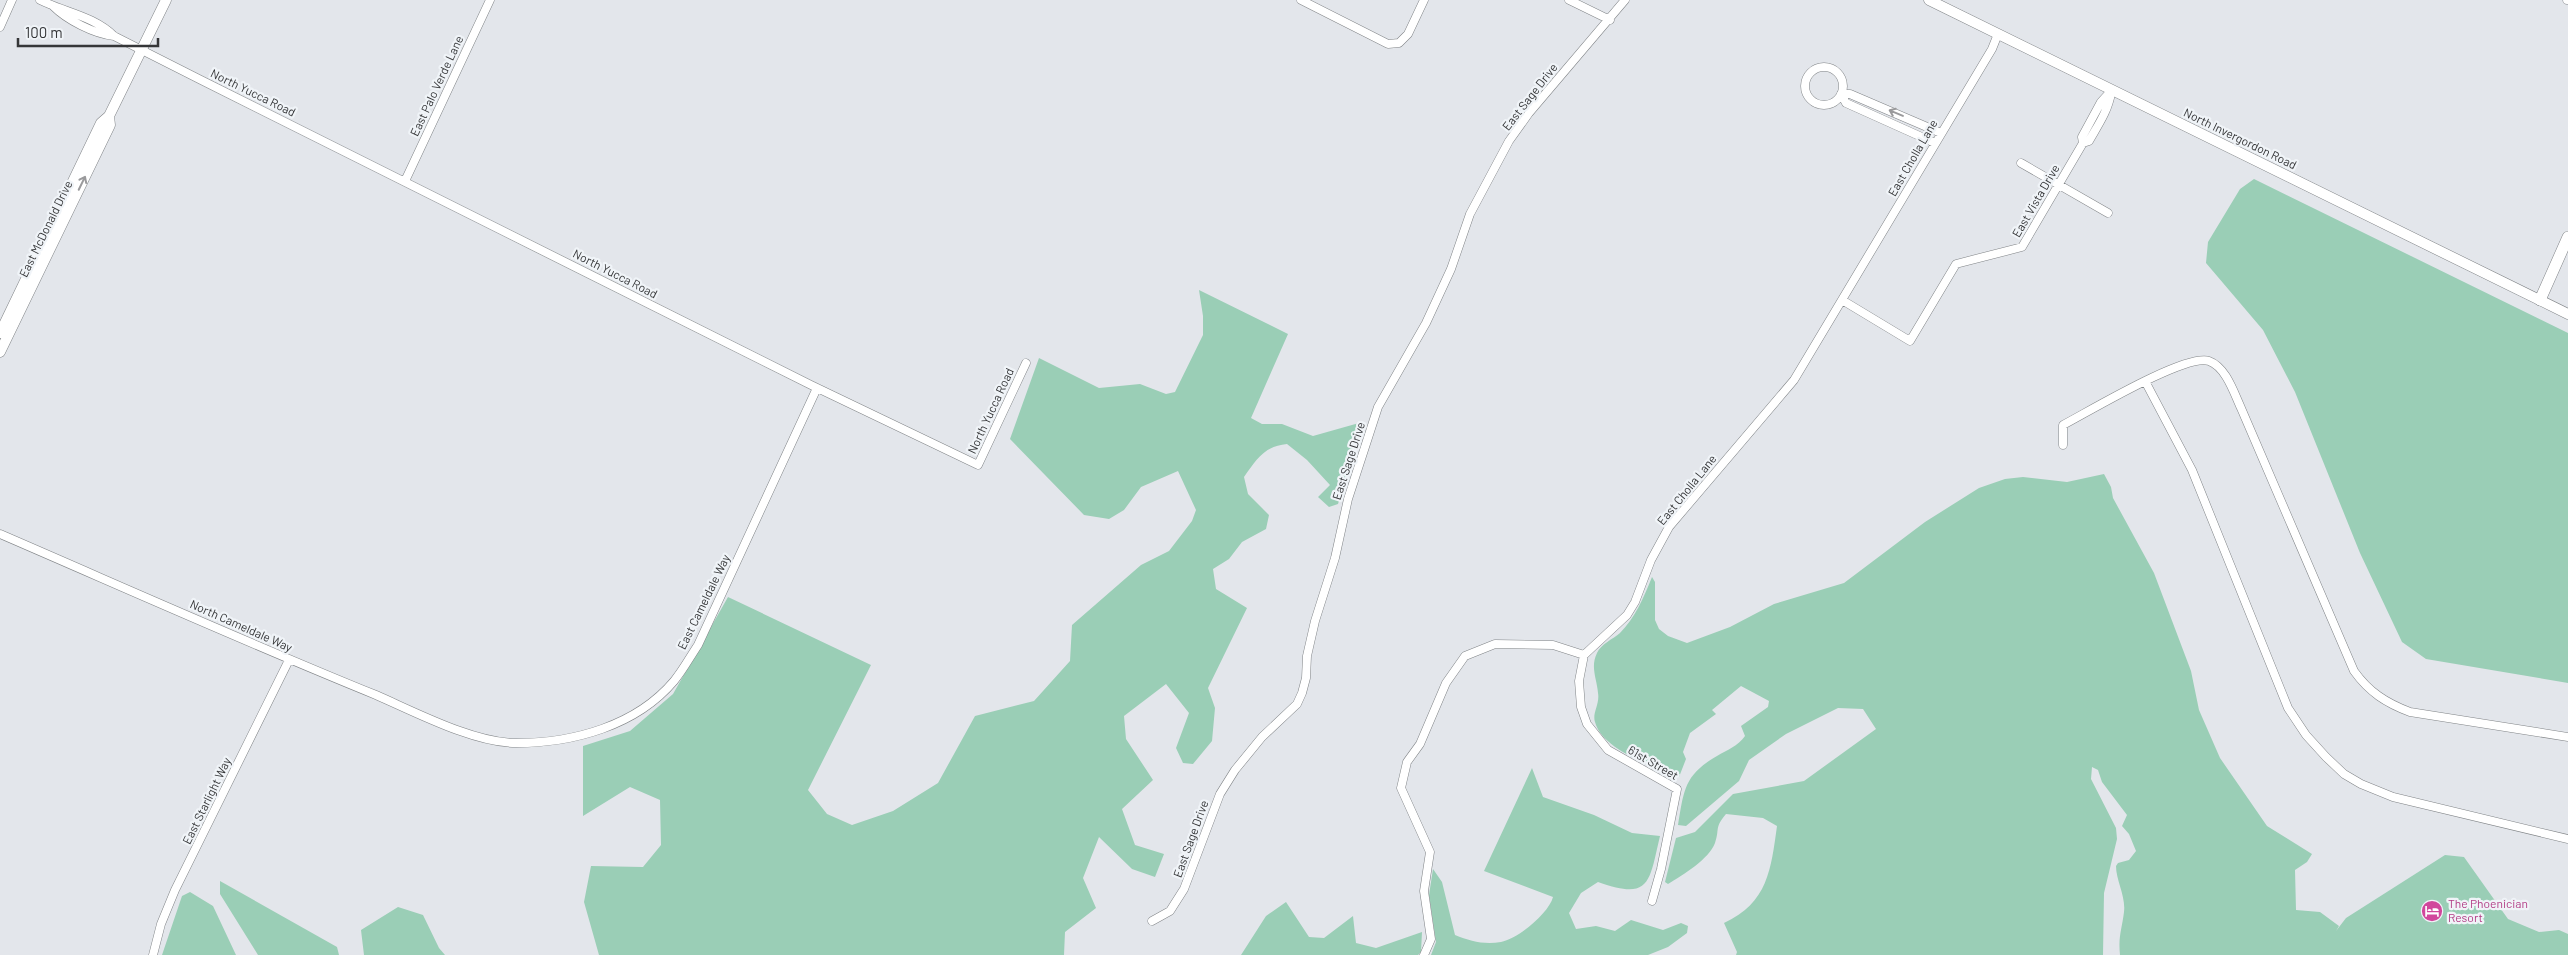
<svg xmlns="http://www.w3.org/2000/svg" width="2568" height="955" font-family="Barlow,sans-serif">
<rect width="100%" height="100%" fill="#e3e6eb"/>
<path fill="#9aceb6" d="M2254,179l314,154v350l-142,-24 -24,-17 -42,-89 -65,-161 -32,-62 -57,-67 2,-21 32,-53z
M1199,290l89,44 -37,84 11,6h20l31,12 46,-13 2,5 -23,76 -9,3 -11,-10 12,-12 -23,-25 -20,-16c-23,2 -31,16 -43,33l4,17 21,21 -3,14 -24,13 -13,17 -16,10 3,20 31,19 -39,80 7,20 -3,33 -19,23 -10,-1 -7,-15 13,-35 -23,-29 -42,32 2,23 27,41 -31,29 13,36 29,9 -9,23 -23,-8 -33,-32 -16,41 13,30 -31,24 -1,23h-465l-15,-53 7,-36 52,1 18,-22 -1,-45 -30,-13 -47,29v-70l47,-15 43,-37 55,-97 143,68 -63,125 19,24 25,11 41,-14 45,-28 37,-67 59,-15 36,-40 2,-36 69,-60 28,-14 23,-30 4,-11 -18,-39 -37,16 -17,23 -15,9 -25,-4 -74,-76 29,-81 60,30 41,-4 26,10 9,-2 28,-57v-19z
M2104,474l7,13 2,11 41,75 37,98 8,39 21,48 47,68 45,28 -5,8 -12,8 1,40 24,2 19,14 -3,5 10,-13 99,-63 19,2 44,62 31,13 20,-2 9,4v21h-448c-2,-19 2,-26 4,-43 2,-15 -8,-32 -8,-46l2,-3 11,-3 7,-9 -7,-17 -7,-8 5,-11 -25,-33 -4,-12 -6,-3 -1,12 25,49 1,11 -13,54 -1,62h-367l1,-3 -13,-29c44,-20 47,-54 53,-97l-14,-8 -37,-4c-12,14 -6,15 -11,29 -6,16 -32,32 -47,41l-3,-2 11,-44 19,-6 38,-38 71,-13 72,-52 -13,-20 -25,-1 -52,26 -37,26 -10,21 -53,45 -8,-1c6,-35 6,-50 39,-69 10,-6 21,-10 28,-20l-4,-10 27,-19 1,-6 -28,-15 -29,24 4,4 -26,19 -7,19 3,7 -7,18c-25,-11 -76,-26 -84,-55 -3,-9 5,-18 3,-29 -1,-14 -8,-26 -1,-40 4,-9 16,-14 23,-20 15,-15 24,-36 32,-56l3,5v38l4,9 9,7 19,7 43,-16 44,-23 70,-21 81,-61 54,-34 26,-9 18,-2 44,5z
M1532,768l11,29 51,18 38,18 28,3c-11,46 -9,65 -62,46l-17,11 -12,20 7,16 20,-3 19,5 16,-11 32,10 18,-7 7,3 -1,7 -19,14 -20,8h-217l5,-13 -7,-47 4,-26 9,13 13,53c15,6 29,10 46,7 17,-3 48,-29 52,-45l-69,-26z
M220,881l117,66 2,8h-81l-38,-61z
M190,892l23,14 23,49h-74l20,-59z
M1286,902l23,35 15,1 29,-22 3,27 20,5 46,-16 -1,20 -3,3h-177l25,-39z
M398,907l25,8 16,33 6,7h-81l-3,-25z"/>
<g fill="none" stroke-linecap="round" stroke-linejoin="round">
<g stroke="#808487" stroke-width="9">
<path id="minor" d="M40,0c24,12 54,16 74,36l85,43 612,306 167,80 48,-102
M1301,0l87,44 11,-1 9,-9 16,-34
M1569,0l41,20
M2567,0h1
M53,6c14,14 41,28 61,30
M0,27l12,-27
M1805 86a19 19 0 1 1 38 0a19 19 0 1 1-38 0Z
M1935,143l-89,-40 -5,-9h9l91,39
M2083,143l6,-2c9,-16 19,-30 22,-48
M2021,163l87,50
M405,181l85,-181
M1842,300l68,41 46,-77 66,-17 61,-104 -1,-6 19,-35 10,-11
M2145,381l47,89 96,238 18,27 20,22 18,17 17,10 32,13 175,42
M2063,445v-20c25,-13 123,-72 146,-64 17,6 25,32 32,47l113,263c15,21 32,32 56,41l158,25
M0,534c125,54 250,110 376,161 39,17 98,48 140,48 57,0 120,-17 158,-62 9,-11 16,-24 24,-36l119,-257
M1652,901l9,-32 16,-80 -69,-39 -21,-26 -6,-17 -2,-26 5,-26 43,-40 8,-13 16,-42 18,-33 125,-147 198,-331 6,-15
M1152,921l18,-10 14,-22 36,-95 15,-24 27,-33 35,-33 5,-11 4,-15 1,-22 8,-35 20,-63 13,-59 30,-92 48,-84 25,-54 19,-55 39,-73 20,-28 96,-113
M153,955l8,-31 14,-34 114,-230
M1424,955l7,-16 -7,-48 6,-39 -29,-64 6,-26 13,-18 26,-61 19,-27 30,-12 58,1 31,10"/>
</g>
<g stroke="#808487" stroke-width="11">
<path id="tertiary" d="M1929,0l639,314
M0,333l101,-210 8,-7 57,-116
M0,352l110,-227 -1,-9"/>
</g>
<g stroke="#808487" stroke-width="12">
<path id="secondary" d="M2540,300l28,-63"/>
</g>
<use href="#minor" stroke="#fff" stroke-width="8"/>
<use href="#tertiary" stroke="#fff" stroke-width="10"/>
<use href="#secondary" stroke="#fff" stroke-width="11"/>
</g>
<defs><path id="oneway-shaft" d="M-6 0H5M1.5-3L5.5 0L1.5 3" fill="none" stroke-width="1.6" stroke-linecap="round" stroke-linejoin="round" transform="scale(1.25)"/></defs>
<g stroke="#9a9a9c">
<use href="#oneway-shaft" transform="translate(1896 113) rotate(-157)"/>
<use href="#oneway-shaft" transform="translate(82 183) rotate(-64)"/>
</g>
<defs>
<g id="hotel-disc" transform="scale(1.125)"><circle r="9.5" fill="#d1479c" stroke="#f0f4f8"/><path d="M-6-4.5h1.5V1H6V5H4.5V3h-9V5H-6ZM-4 0a1.8 1.8 0 1 1 3.6 0ZM.5 0V-2.5h3Q6-2.5 6 0Z" fill="#fff"/></g>
</defs>
<g fill-rule="evenodd">
<use href="#hotel-disc" x="2432" y="911"/>
</g>
<g text-anchor="middle" stroke-width="4.5" stroke-linejoin="round" paint-order="stroke">
<g font-size="12" fill="#353638" stroke="#f0f4f8">
<text transform="translate(437 86) rotate(-65)" y="4">East Palo Verde Lane</text>
<text transform="translate(253 93) rotate(26)" y="4">North Yucca Road</text>
<text transform="translate(1530 97) rotate(-52)" y="4">East Sage Drive</text>
<text transform="translate(2240 139) rotate(26)" y="4">North Invergordon Road</text>
<text transform="translate(1913 158) rotate(-60)" y="4">East Cholla Lane</text>
<text transform="translate(2036 201) rotate(-60)" y="4">East Vista Drive</text>
<text transform="translate(46 229) rotate(-64)" y="4">East McDonald Drive</text>
<text transform="translate(615 274) rotate(27)" y="4">North Yucca Road</text>
<text transform="translate(991 411) rotate(-65)" y="4">North Yucca Road</text>
<text transform="translate(1349 461) rotate(-72)" y="4">East Sage Drive</text>
<text transform="translate(1687 490) rotate(-51)" y="4">East Cholla Lane</text>
<text transform="translate(704 602) rotate(-64)" y="4">East Cameldale Way</text>
<text transform="translate(241 626) rotate(24)" y="4">North Cameldale Way</text>
<text transform="translate(1653 763) rotate(30)" y="4">61st Street</text>
<text transform="translate(207 801) rotate(-64)" y="4">East Starlight Way</text>
<text transform="translate(1191 839) rotate(-70)" y="4">East Sage Drive</text>
</g>
<g font-size="12" fill="#b23c85" stroke="#f0f4f8" text-anchor="start">
<text x="2448" y="908">The Phoenician<tspan x="2448" dy="14">Resort</tspan></text>
</g>
</g>
<path d="M18 38v8h140v-8" fill="none" stroke="#353638" stroke-width="2.5"/>
<text x="25" y="38" font-size="15" fill="#353638" stroke="#f0f4f8" stroke-width="4" paint-order="stroke">100 m</text>
</svg>
